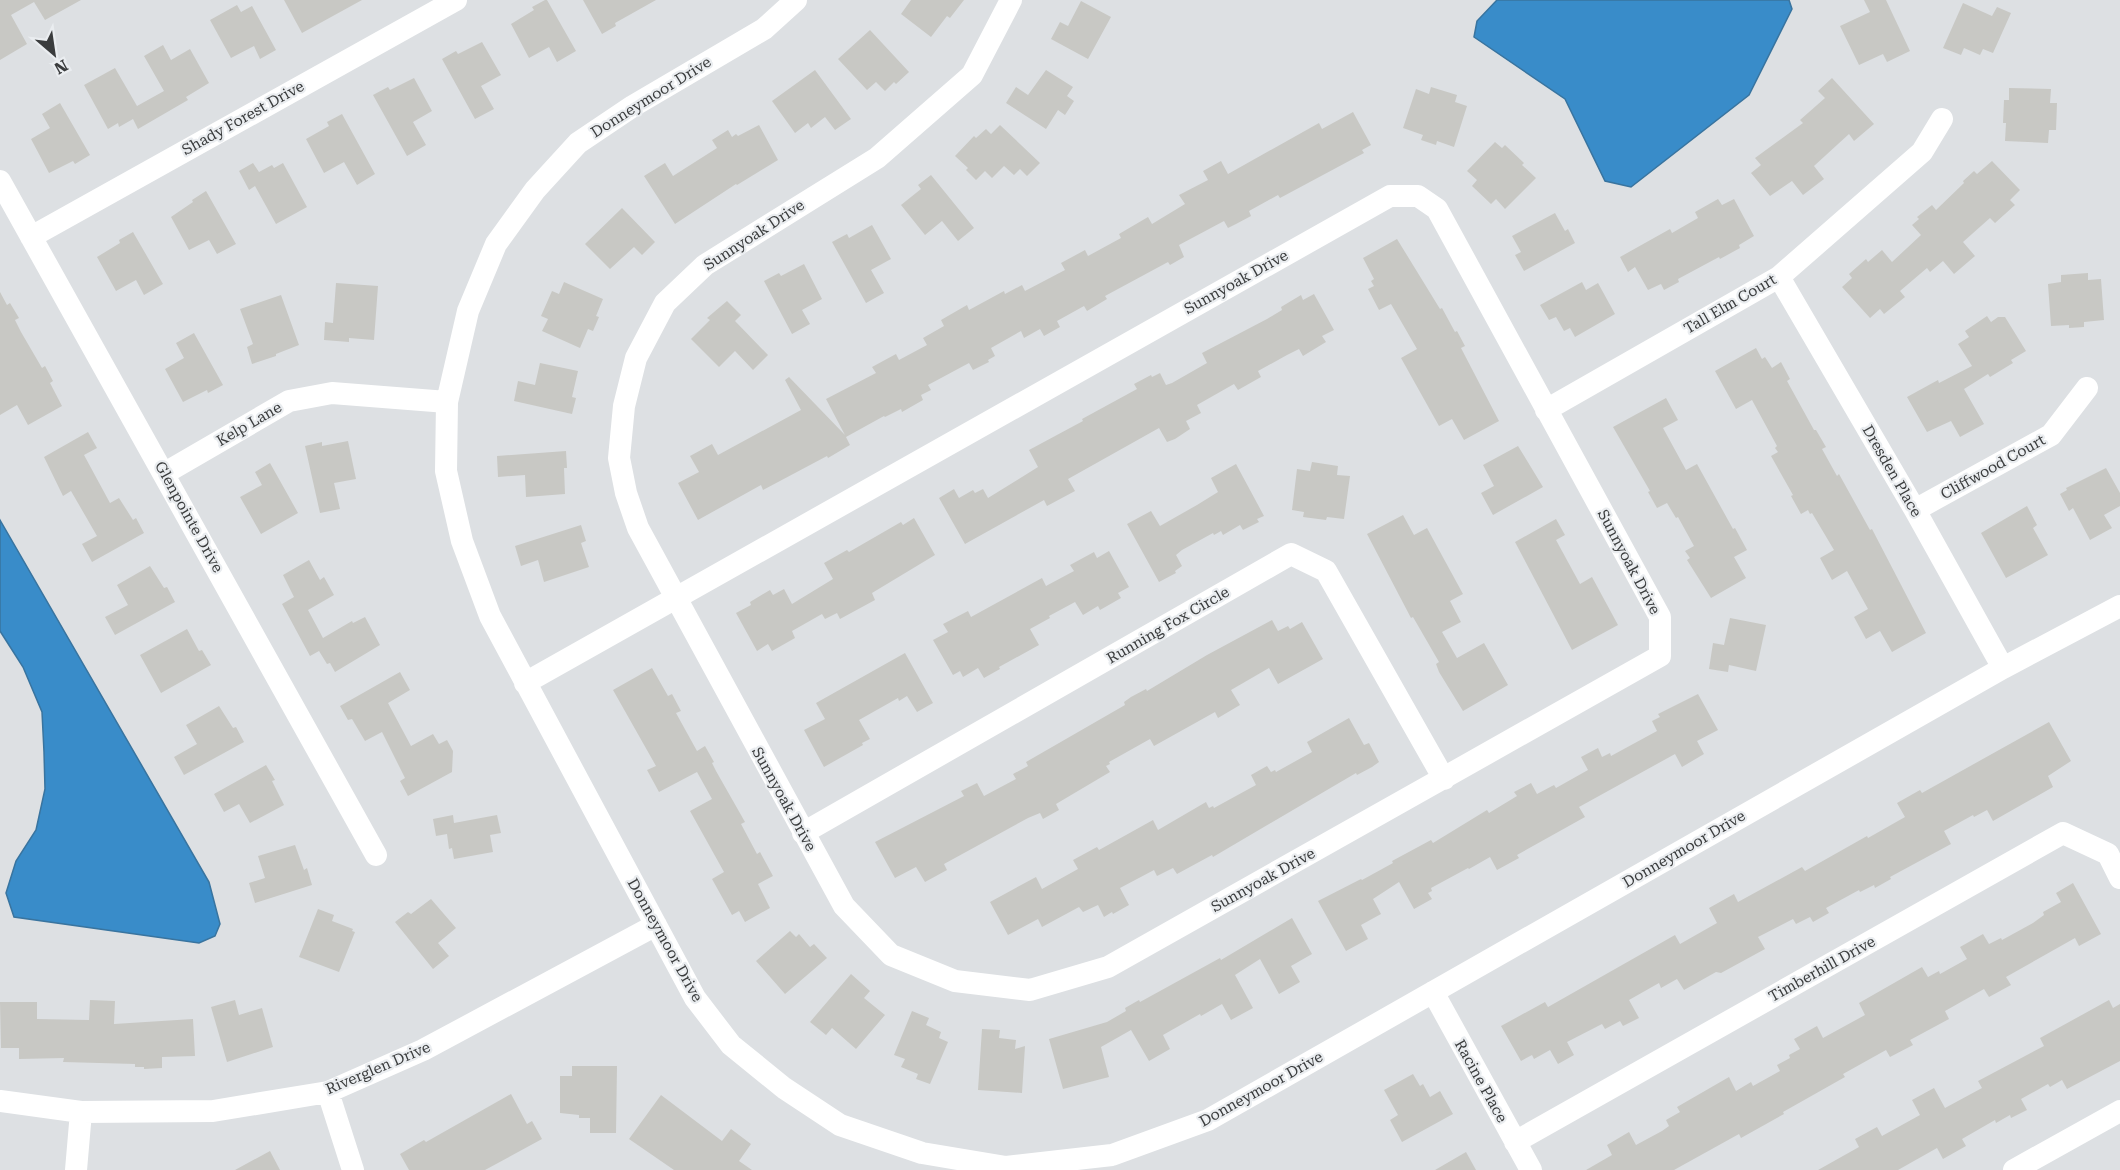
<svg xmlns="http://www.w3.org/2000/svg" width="2120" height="1170" font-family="'Roboto Serif',serif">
<rect width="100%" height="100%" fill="#dde0e3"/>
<path fill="#398cc9" stroke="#39749f" stroke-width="1.5" d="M1497,0h292l3,9 -43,86 -118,92 -26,-6 -40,-82 -91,-62 3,-16z
M0,520l209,362 11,42 -5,12 -16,7 -185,-26 -8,-24 10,-32 20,-31 9,-41 -1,-37 -2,-40 -19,-45 -23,-36z"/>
<path fill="#c8c8c4" d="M0,0h81l-36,20 -11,-18 -23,13 16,29 -27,16z
M284,0h78l-60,33z
M545,0h2l29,51 -19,11 -8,-15 -20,11 -18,-34 23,-14 -2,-3z
M583,0h73l-41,23 1,3 -14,8z
M911,0h53l-14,18 -3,-2 -16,21 -30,-23z
M1864,0h22l24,51 -23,11 -4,-8 -24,11 -19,-39 30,-14z
M1081,1l30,16 -23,42 -37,-20 9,-17 8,4z
M1963,3l29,13 5,-9 14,6 -18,40 -10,-4 -3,6 -16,-7 -3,7 -18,-7z
M237,5l4,7 11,-6 24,44 -16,9 -6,-13 -23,12 -21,-38z
M870,30l39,42 -13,12 -2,-2 -9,9 -9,-9 -9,8 -29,-31z
M482,42l19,33 -20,11 13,23 -19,10 -33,-60 14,-8 2,3z
M163,45l8,15 19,-11 19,34 -23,14 2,3 -50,29 -5,-10 -14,8 -1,-4 -10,6 -24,-44 31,-17 22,38 27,-15 -20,-35z
M815,70l36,49 -16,11 -10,-13 -14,11 -3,-5 -13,10 -23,-32z
M1046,70l27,17 -6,9 7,5 -9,14 -7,-5 -12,19 -40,-26 10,-16 12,8z
M414,78l18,33 -19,11 13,23 -19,11 -34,-61 15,-8 2,3z
M1832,78l42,46 -20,17 -5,-7 -35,32 10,13 -21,16 -11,-14 -22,15 -19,-23 10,-8 -6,-7 48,-35 -3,-3 25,-22 -7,-7z
M1431,87l26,8 -2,7 12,4 -13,41 -17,-6 -1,4 -15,-5 2,-5 -20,-7 13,-39 13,5z
M2009,88l42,1 -1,14h7l-1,27h-7l-1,13 -43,-2 1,-18h-3l1,-23h5z
M60,103l30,52 -15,9 -2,-3 -24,12 -18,-34 19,-11 -8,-14z
M1353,112l18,33 -9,5 2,3 -84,45 -2,-3 -29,16 2,5 -15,8 -8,4 -4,-7 -45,24 5,12 -14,8 -2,-3 -63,34 2,3 -20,12 -3,-5 -27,15 3,6 -16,9 -4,-7 -16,9 -3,-7 -30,17 4,8 -7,4 1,2 -16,8 -4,-7 -41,22 3,5 -10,5 2,5 -21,12 -1,-3 -16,8 -1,-1 -38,21 -20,-38 50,-26 -4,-6 24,-13 3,6 28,-15 -4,-7 21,-12 -3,-6 26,-15 2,5 35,-19 1,3 17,-9 3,6 40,-21 -4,-7 24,-13 3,6 33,-18 -2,-4 29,-17 4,7 33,-20 -6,-9 29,-15 -5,-9 18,-10 7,13 91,-51 3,6z
M342,114l33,60 -18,11 -13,-23 -20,11 -18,-34 23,-13 -2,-4z
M759,125l19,35 -41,25 -1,-1 -61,40 -31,-48 21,-13 8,13 44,-28 -5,-8 16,-10 4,7 4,-3 2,2z
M1000,125l40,38 -13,13 -7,-7 -6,6 -10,-9 -12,12 -7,-7 -9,9 -10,-10 2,-2 -13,-12 19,-20 2,2 10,-9 5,5z
M1495,142l7,6 3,-3 19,18 -2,2 14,13 -31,31 -9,-10 -5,5 -19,-18 5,-6 -10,-9z
M1992,161l28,29 -10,10 5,5 -20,18 -5,-5 -27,24 12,14 -21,18 -11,-13 -13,11 -3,-4 -27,23 5,6 -21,17 -4,-5 -10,9 -28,-31 10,-9 -3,-4 17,-15 2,3 14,-12 10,12 29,-27 -9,-10 7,-6 -2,-2 15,-12 4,5 28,-27 -1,-2 11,-10 3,3z
M253,163l6,9 13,-7 2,3 9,-5 24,44 -31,17 -21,-38 -6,4 -10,-19z
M931,175l43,53 -16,13 -16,-20 -17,14 -24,-30 20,-16 -3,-4z
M206,191l30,53 -19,10 -8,-14 -20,10 -18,-33 22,-15 -1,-2z
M1718,199l4,6 12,-6 20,37 -15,9 1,3 -20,11 -1,-2 -41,22 1,3 -15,8 -3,-6 -13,6 -13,-23 -7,5 -8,-15 50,-28 2,4 26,-15 -3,-6z
M622,208l33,34 -13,13 -8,-8 -24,22 -25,-25z
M1555,213l10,18 3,-2 7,14 -51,28 -9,-16 6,-3 -9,-16z
M872,225l19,34 -20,11 13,23 -18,10 -34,-61 15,-8 2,4z
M133,232l30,52 -19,11 -8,-15 -20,11 -19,-34 23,-14 -1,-3z
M1397,239l43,70 2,-1 13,24 2,-1 8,15 -4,2 38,73 -35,19 -12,-21 -13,7 -38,-68 16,-9 -26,-45 -12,6 -11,-21 6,-3 -3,-5 3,-2 -11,-21z
M804,264l18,35 -20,11 8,14 -18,10 -28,-53 15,-8 2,3z
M2088,273v7l13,-1 3,41 -20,2v5l-15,1v-3l-18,1 -3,-42 13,-2v-7z
M564,282l39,17 -7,17 3,1 -6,14 -5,-2 -8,19 -38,-17 6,-12 -7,-3 11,-25 7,3z
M1582,282l4,8 12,-7 17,31 -40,23 -5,-9 -6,3 -8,-14 -7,3 -9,-15z
M336,283l42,3 -4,54 -25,-2v4l-25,-2 1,-18 8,1z
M0,292l7,13 3,-2 9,15 -4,2 6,12 21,36 3,-2 8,15 -3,2 12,23 -34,19 -11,-20 -17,10z
M1314,294l20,36 -12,6 4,6 -23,14 -4,-7 -12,6 -29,16 3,6 -23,13 -4,-6 -37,21 4,8 -15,8 4,8 -15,10 -8,3 -8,-14 -91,51 7,12 -28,15 -3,-6 -79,44 -26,-46 15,-9 5,9 14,-8 2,3 8,-4 5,9 50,-31 -9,-17 54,-29 -1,-2 55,-30 -3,-5 17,-9 1,2 8,-4 6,12 6,-2 35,-20 -5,-10 65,-34 15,-9 -1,-3 20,-12 2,5z
M281,295l18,50 -23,9v2l-24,8 -5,-17 6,-3 -13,-35z
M727,301l14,14 -6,6 33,34 -15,15 -18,-19 -16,16 -28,-28 19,-19 -3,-2z
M1987,316l4,6 7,-5h7l21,34 -15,9 2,3 -23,14 -2,-3 -24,15 20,35 -24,13 -9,-16 -24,11 -20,-35 31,-17 1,3 33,-17 -14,-22 11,-7 -4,-6z
M194,333l29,52 -15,8 -1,-3 -24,12 -18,-33 19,-11 -8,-15z
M1756,348l6,11 3,-2 7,11 9,-6 9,17 -3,2 27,49h2l10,17 -4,2 15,27 2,-2 31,56 2,-1 54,104 -34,19 -12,-21 -14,8 -12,-22 14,-8 -21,-38 -15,9 -12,-22 14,-8 -22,-37 -2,1 -2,-4 -7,4 -10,-18 2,-1 -22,-39 7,-4 -3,-4 2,-2 -25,-46 -16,9 -21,-38z
M540,363l38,8 -6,26 4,1 -4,16 -58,-13 4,-20 17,4z
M789,377l56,58 5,10 -22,13 -1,-2 -64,34 -2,-5 -63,35 -20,-37 21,-11 -9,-16 22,-12 6,11 83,-45 -16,-30z
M1666,398l12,22 -15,8 23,42 11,-6 36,65 2,-1 12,22 -13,7 12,21 -35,20 -24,-38 3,-2 -5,-7 9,-5 -16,-29 -2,1 -9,-15 -10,5 -9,-16 2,-1 -37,-64z
M88,432l9,16 -13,7 26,48 9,-5 14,22 3,-2 8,15 -52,29 -10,-18 15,-8 -26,-45 -8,5 -19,-39z
M348,441l8,38 -22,4 6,26 -20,4 -15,-67 17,-4v4z
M1518,446l25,41 -50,28 -12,-22 13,-7 -11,-21z
M566,451l1,17h-3l1,26 -39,3 -1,-22 -27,2 -1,-21z
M1312,462l26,4 -1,9 13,1 -6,43 -17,-2 -1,3 -23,-3 1,-5 -12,-2 5,-41 13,2z
M270,463l28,50 -37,21 -21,-37 22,-12 -7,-13z
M1236,464l28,52 -7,3 2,3 -16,8 -3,-5 -17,10 -2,-4 -7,4 -1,-2 -31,17 -6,5 6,11 -7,5 1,2 -17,9 -32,-58 24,-13 9,15 37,-21 21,-13 -7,-14z
M2106,468l14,25v13l-16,9 8,13 -22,12 -17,-32 -4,3 -9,-17 7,-4 -1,-2z
M2027,506l10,19 -4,3 15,27 -42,23 -25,-45z
M1403,515l11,20 13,-7 36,66 -13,7 11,21 -19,10 15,26 27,-15 24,42 -45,26 -24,-39 -3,-8 3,-2 -26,-45 -2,1 -44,-84z
M914,518l21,37 -63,38 3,7 -35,19 -3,-6 -12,6 -3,-5 -30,17 3,7 -23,13 -4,-7 -11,7 -21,-38 15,-8 -1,-3 20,-12 3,5 11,-6 8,15 41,-25 -9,-16 23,-13 2,2 52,-30 2,3z
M1556,519l9,16 -9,5 24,44 12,-7 26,48 -46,25 -57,-108z
M581,525l5,16 -5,2 8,24 -45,15 -6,-22 -17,6 -6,-20z
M1109,551l20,36 -11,6 3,5 -21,12 -2,-4 -15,9 -8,-13 -26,14 1,2 -20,11 9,16 -40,22 1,2 -16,9 -6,-10 -15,9 -3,-6 -7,4 -20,-35 15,-8 -5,-8 25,-13 3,6 71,-39 4,8 28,-15 -4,-6 24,-13 3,6z
M309,560l11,20 4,-3 10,18 -26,15 15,28 29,-17 1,2 12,-6 15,28 -45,27 -5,-9 -3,1 -8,-13 -9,5 -28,-52 12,-7 -11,-22z
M150,566l14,22 3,-1 8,15 -60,33 -10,-18 23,-12 -11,-20z
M1730,618l36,7 -10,46 -27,-6 -1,7 -19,-3 4,-26 11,2z
M1272,620l6,11 10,-5 2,3 12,-7 21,37 -45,25 -9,-16 -38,22 9,15 -22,13 -3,-6 -61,34 -4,-7 -41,23 1,2 -4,2 4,6 -54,32 3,6 -16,9 -3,-6 -12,5 -84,46 3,6 -22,12 -9,-15 -21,11 -20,-36 89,-46 -3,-5 16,-8 7,13 32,-17 -3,-5 15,-8 -2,-4 99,-57 -1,-3 7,-5 15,-8 1,2 60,-36z
M187,629l12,22 3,-1 9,15 -50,28 -21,-38z
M905,653l28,50 -16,9 -10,-16 -8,5 -1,-3 -39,22 11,19 -8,4 1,2 -39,22 -20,-37 21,-11 -9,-16z
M652,668l16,28 4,-2 9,17 -5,2 21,38 8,-5 9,16 -2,1 4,8 29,51 -4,2 16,30 3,-2 13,24 -15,8 12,24 -25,14 -6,-11 -7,4 -20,-36 12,-7 -34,-61 22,-12 -15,-27 -38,20 -12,-22 9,-4 -43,-76z
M400,672l10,18 -22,13 23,43 22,-12 6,10 8,-4 6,11 -1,21 -44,24 -8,-15 5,-3 -23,-46 -17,9 -13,-22 -4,1 -8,-14z
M1698,694l20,36 -21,11 7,13 -22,13 -7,-13 -96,53 6,10 -68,38 2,3 -22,12 -7,-13 -21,12 -1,-1 -37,20 1,3 -4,2 4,6 -18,10 -15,-27 -26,17 8,15 -20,11 7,14 -22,12 -28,-50 43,-22 1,1 31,-17 -1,-2 39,-21 2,3 54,-33 2,3 28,-17 -3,-4 17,-9 6,11 17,-9 2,3 32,-18 -7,-13 17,-9 4,9 8,-4 1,3 46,-25 -5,-10 8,-4 -2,-3z
M219,706l14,22 3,-1 8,15 -60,33 -10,-18 23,-13 -11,-19z
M1349,718l15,27 5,-2 10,19 -7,5 -15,8 -1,-2 -143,84 -1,-2 -35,19 -4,-6 -16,8 -3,-6 -34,18 9,17 -16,9 -1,-2 -8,5 -6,-12 -15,7 -4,-5 -37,20 -4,-8 -30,16 -18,-33 46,-25 6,12 36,-20 -5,-9 24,-13 2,3 54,-30 5,10 48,-28 3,6 4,-2 1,2 42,-23 -5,-10 16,-9 4,6 4,-2 1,2 36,-20 -5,-10z
M2049,722l22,39 -23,15 5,11 -60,34 -6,-11 -13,7 -1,-2 -29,16 7,13 -61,33 1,2 -16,9 -1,-3 -14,7 -1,-2 -33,18 3,5 -16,9 -3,-5 -14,7 -3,-5 -35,18 7,12 -44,24 -5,-1 -32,18 -7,-11 -16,9 -2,-5 -30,17 10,18 -16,8 -3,-5 -15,8 -3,-5 -35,18 7,13 -16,9 -8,-14 -16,9 -2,-4 -11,6 -20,-35 44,-24 3,5 127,-72 5,9 37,-21 -8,-15 25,-14 4,8 64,-35 3,4 62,-35 1,2 37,-21 -8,-14 23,-13 2,3z
M266,765l9,15 -3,1 12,24 -34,18 -11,-19 -15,8 -10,-18z
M453,815l1,8 43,-8 4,18 -11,2 3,17 -39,7 -2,-11 -3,1 -2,-15 -11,2 -3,-17z
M295,845l9,25 3,-2 5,17 -57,18 -6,-20 16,-5 -7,-22z
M2073,883l28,51 -22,12 -4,-8 -69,39 5,8 -22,12 -5,-8 -39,22 4,8 -39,21 3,5 -23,12 -4,-7 -43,24 2,3 -62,35 1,2 -43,24 -2,-4 -65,36h-88l26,-15 -5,-10 22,-13 7,13 26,-14 7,-5 -3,-6 14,-8 -3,-5 52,-30 7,14 15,-9 2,4 27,-15 -3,-6 13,-7 -1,-3 11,-6 -6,-10 23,-13 6,12 42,-23 -6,-12 63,-36 6,10 11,-6 1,3 27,-15 -7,-12 23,-13 6,10 12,-6 1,2 31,-17 11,-8 -1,-3 18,-10 -5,-9z
M431,899l25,29 -18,15 11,13 -16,13 -38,-47 13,-10 3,2z
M318,909l16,6 -2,6 21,8 -1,2 3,1 -16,40 -40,-15z
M1292,918l20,36 -21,12 9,16 -21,12 -19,-35 -25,16 18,33 -22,12 -9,-16 -21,12 -1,-2 -37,21 7,14 -21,12 -18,-31 -30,17 8,30 -46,12 -14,-50 58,-17 19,-11 -1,-3 14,-8 1,2 80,-44 1,2z
M790,931l6,6 3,-3 11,13 4,-3 13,14 -42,36 -29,-33z
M851,974l19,17 -6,7 21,17 -29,34 -24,-21 -6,7 -16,-13z
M90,1000l25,1 -1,23 79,-5 2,37 -33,1v11l-18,1v-2h-9v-3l-72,-2 1,-4 -45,1v-11h-18l-1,-46h37v17l52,1z
M235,1000l4,15 23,-7 11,39 -46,15 -16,-55z
M2109,1000l4,8 7,-4v57l-53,28 -5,-9 -12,7 -2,-3 -27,15 6,11 -16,8 -1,-3 -14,8 -1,-3 -33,19 4,7 -23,13 -6,-11 -39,22h-80l41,-23 -4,-8 22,-12 5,9 38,-21 -8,-15 22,-12 11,20 37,-20 -4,-7 66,-35 -4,-8z
M912,1011l17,7 -3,7 15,7 -2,6 9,4 -18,42 -14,-5 2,-5 -17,-7 4,-8 -11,-4z
M982,1029l18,1 -1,8 17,2 -1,9 10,-3 -3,47 -44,-3z
M572,1066h45l-1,67h-26v-15h-11v-3l-19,-2v-37h12z
M1413,1074l7,12 3,-2 7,13 10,-6 13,23 -51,28 -12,-22 8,-5 -14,-25z
M511,1094l16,30 5,-3 10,18 -57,31h-76l-9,-16 24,-14 2,2z
M661,1095l61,46 9,-12 20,15 -12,17 13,9h-78l-45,-31z
M270,1151l10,19h-45z
M1466,1152l10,18h-41z"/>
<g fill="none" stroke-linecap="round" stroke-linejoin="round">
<path stroke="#fff" stroke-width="22" d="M796,0l-32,29 -131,77 -55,37 -43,47 -39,54 -28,67 -21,91 -1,69 16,70 28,75 205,382 36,47 53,43 56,37 82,28 84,14 106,-12 96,-35 795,-452 117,-62
M0,181l376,674
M31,237l425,-237
M1779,277l136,233 88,158
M1546,410l233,-133 143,-125 20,-33
M165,473l124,-72 43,-8 115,9
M1915,510l136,-75 36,-47
M525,683l865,-487h28l19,13 223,408v39l-552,311 -78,23 -75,-9 -64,-26 -47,-49 -206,-378 -12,-35 -7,-35 5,-52 12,-48 29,-55 40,-38 172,-107 95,-83 39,-75
M803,833l488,-279 35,17 118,208
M1433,992l98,178
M328,1092l25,78
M0,1101l81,11 132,-1 115,-19 95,-42 233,-125
M1515,1142l548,-309 45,21 12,24
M76,1170l5,-58
M2014,1170l106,-59"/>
</g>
<g text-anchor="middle" stroke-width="4.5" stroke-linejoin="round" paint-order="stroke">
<g font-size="15" fill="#3a3c3d" stroke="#eaedf0">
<text transform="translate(651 97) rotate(-32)" y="5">Donneymoor Drive</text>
<text transform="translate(243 118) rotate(-29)" y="5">Shady Forest Drive</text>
<text transform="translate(754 235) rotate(-33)" y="5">Sunnyoak Drive</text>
<text transform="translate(1236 282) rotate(-29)" y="5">Sunnyoak Drive</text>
<text transform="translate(1730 304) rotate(-30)" y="5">Tall Elm Court</text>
<text transform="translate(249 424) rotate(-30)" y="5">Kelp Lane</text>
<text transform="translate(1993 467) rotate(-29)" y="5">Cliffwood Court</text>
<text transform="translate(1892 471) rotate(60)" y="5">Dresden Place</text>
<text transform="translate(189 517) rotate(61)" y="5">Glenpointe Drive</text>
<text transform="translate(1629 562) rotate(62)" y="5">Sunnyoak Drive</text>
<text transform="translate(1168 625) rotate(-30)" y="5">Running Fox Circle</text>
<text transform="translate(784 799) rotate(61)" y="5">Sunnyoak Drive</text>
<text transform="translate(1684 849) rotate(-30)" y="5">Donneymoor Drive</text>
<text transform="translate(1263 880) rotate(-29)" y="5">Sunnyoak Drive</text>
<text transform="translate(665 940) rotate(61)" y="5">Donneymoor Drive</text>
<text transform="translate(1822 969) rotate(-29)" y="5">Timberhill Drive</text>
<text transform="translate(378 1068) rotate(-23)" y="5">Riverglen Drive</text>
<text transform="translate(1481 1081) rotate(61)" y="5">Racine Place</text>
<text transform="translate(1261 1089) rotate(-29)" y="5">Donneymoor Drive</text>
</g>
</g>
<g transform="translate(54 54) rotate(151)" stroke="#eaedf0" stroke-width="4.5" paint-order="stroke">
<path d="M0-4.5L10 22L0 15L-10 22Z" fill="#3a3c3d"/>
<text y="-9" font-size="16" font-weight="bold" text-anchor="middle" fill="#3a3c3d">N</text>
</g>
</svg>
